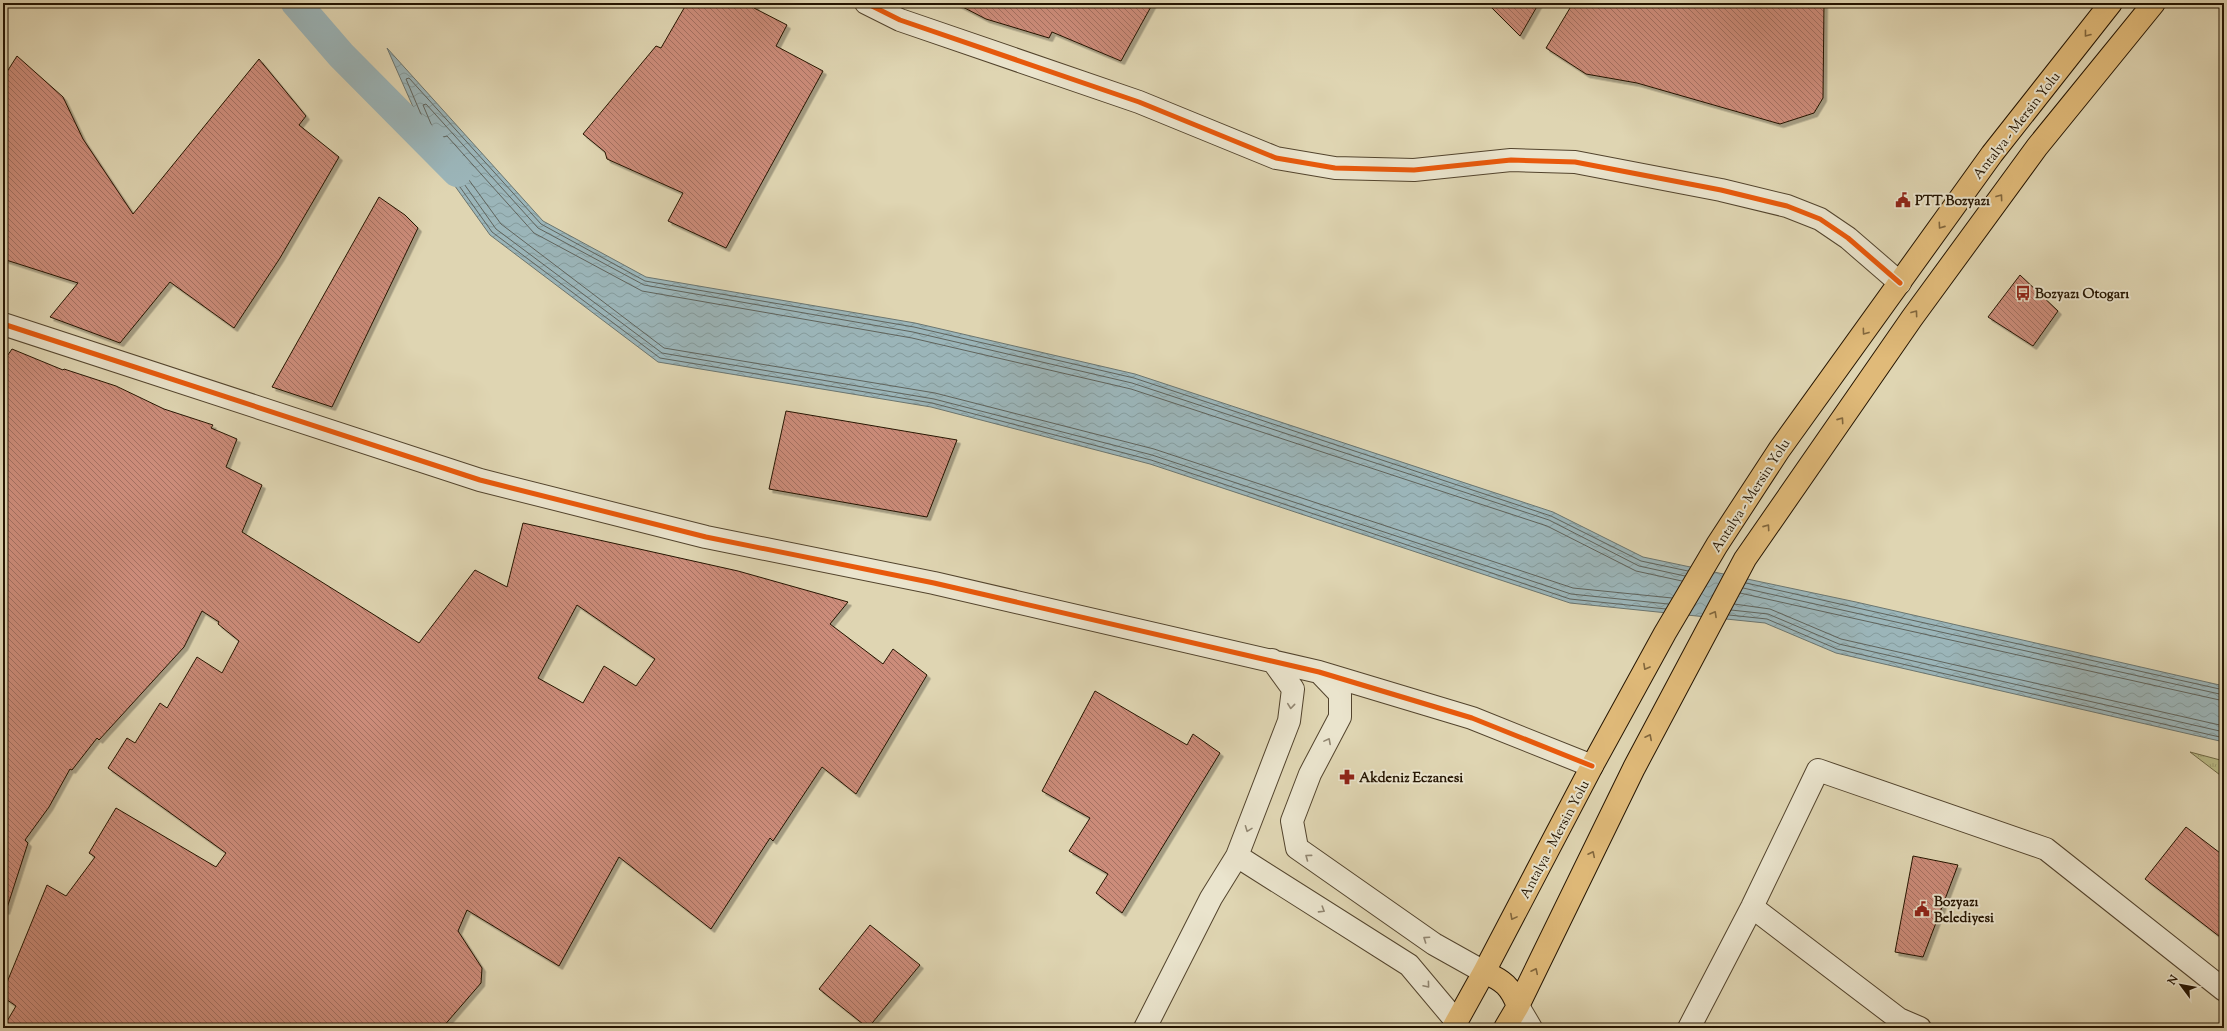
<svg xmlns="http://www.w3.org/2000/svg" width="2227" height="1031" font-family="'Sorts Mill Goudy',serif">
<defs>
<pattern id="park-tufts" width="24" height="20" patternUnits="userSpaceOnUse"><rect width="24" height="20" fill="#b9bb87"/><path d="M3 7l-1-3M5 7V3M7 7l1-3M15 17l-1-3M17 17v-4M19 17l1-3" fill="none" stroke="#9fa073"/></pattern>
<pattern id="water-waves" width="16" height="10" patternUnits="userSpaceOnUse"><rect width="16" height="10" fill="#9bb5b9"/><path d="M0 5q4-4 8 0t8 0" fill="none" stroke="#859b9d"/></pattern>
<pattern id="building-back-hatch" width="6" height="6" patternUnits="userSpaceOnUse"><rect width="6" height="6" fill="#cc8c7a"/><path d="M-1 5l2 2M0 0l6 6M5-1l2 2" fill="none" stroke="#a57162"/></pattern>
<filter id="shadow"><feDropShadow dx="3.5" dy="3.5" stdDeviation="0" flood-color="#0004"/></filter>
</defs>
<rect width="100%" height="100%" fill="#dfd5b2"/>
<filter id="stains"><feTurbulence type="fractalNoise" baseFrequency=".005" numOctaves="4"/><feColorMatrix values="0 0 0 0 .2 0 0 0 0 .09 0 0 0 0 .02 0 0 0 .5 -.17"/></filter>
<radialGradient id="worn" r=".72"><stop offset=".6" stop-color="#630" stop-opacity="0"/><stop offset="1" stop-color="#630" stop-opacity=".3"/></radialGradient>
<path fill="url(#park-tufts)" stroke="#6e6844" d="M2190,752l34,9v17z"/>
<path fill="url(#water-waves)" stroke="#6b756f" d="M387,48l156,173 103,56 269,46 220,51 418,138 90,45 213,45 368,84v56l-388,-89 -71,-30 -195,-20 -420,-139 -219,-57 -273,-45 -168,-127 -53,-74z"/>
<g fill="none" stroke-linecap="round" stroke-linejoin="round">
<path stroke="#60645d" stroke-width="1" d="M1746,583l478,107
M1743,588l481,107
M1740,593l484,108
M1672,598l-99,-10 -419,-139 -219,-56 -271,-45 -163,-124 -51,-70 -7,-17 4,-1 87,97 108,58 270,47 219,51 416,137 89,45 46,10
M1668,604l-97,-10 -419,-139 -218,-56 -272,-46 -166,-124 -51,-72 -22,-52 3,-1 112,124 106,57 269,47 219,51 417,137 90,46 46,10
M1734,604l36,5 71,30 383,87
M1666,609l-96,-10 -419,-139 -219,-57 -272,-45 -168,-126 -52,-73 -34,-80 3,-1 132,146 104,57 269,46 220,51 417,138 90,45 47,10
M1731,610l37,4 71,30 385,88
M1729,615l38,4 70,30 387,89"/>
<path stroke="#9bb5b9" stroke-width="30" d="M296,3l45,52 116,117"/>
</g>
<path fill="url(#building-back-hatch)" stroke="#241401" fill-rule="evenodd" filter="url(#shadow)" d="M687,3h70l-3,5 33,17 -11,21 47,25 -97,177 -58,-27 15,-28 -76,-34 -2,-7 -22,-18 73,-88 5,2z
M955,3h198l-32,58 -69,-29 -3,6 -63,-19z
M1487,3h52l-19,33z
M1573,3h251l-1,95 -9,15 -34,11 -143,-41 -51,-9 -40,-26z
M17,56l46,41 20,42 50,75 126,-155 47,57 -7,9 40,32 -59,101 -46,70 -64,-46 -50,61 -70,-26 28,-34 -75,-24v-181z
M379,197l26,18 13,13 -86,179 -60,-20z
M2020,275l38,36 -25,35 -45,-29z
M12,349l51,21 1,-1 52,17 48,23 49,16 -2,3 26,11 -11,28 36,18 -20,47 177,111 56,-73 32,17 16,-64 215,48 110,31 -18,22 53,40 10,-15 34,26 -71,119 -34,-27 -49,74 -3,-3 -59,91 -92,-72 -60,109 -92,-56 -9,21 24,37 -1,15 -39,45h-439l13,-22 -13,-9v-5l44,-107 19,11 29,-39 -6,-4 27,-45 100,59 10,-14 -118,-85 19,-30 8,5 25,-40 7,5 30,-51 25,16 17,-32 -21,-17 1,-2 -17,-11 -18,36 -85,93 -2,-2 -25,32 -2,-1 -21,38 -24,33 3,3 -22,68 -3,-1v-548zM577,605l78,54 -19,27 -32,-20 -21,37 -45,-25z
M786,411l171,29 -30,77 -158,-28z
M1095,691l92,54 6,-11 27,19 -98,160 -26,-20 12,-19 -39,-23 21,-33 -48,-27z
M2186,827l38,29v84l-79,-61z
M1913,856l45,9 -35,92 -28,-5z
M870,925l50,40 -52,63 -49,-39z"/>
<g fill="none" stroke-linecap="round" stroke-linejoin="round">
<g stroke="#53442d" stroke-width="24">
<path id="minor" d="M866,3l34,17 239,82 137,56 59,10 79,2 97,-10 64,2 146,28 66,16 33,13 28,19 52,45
M3,324l477,156 226,57 228,46 385,89 153,46 120,48
M1272,660l21,29 -4,32 -52,135 172,109 47,56
M1319,672l21,22v23l-30,57 -18,47 5,27 137,96 50,28
M1752,907l147,112 21,9
M1518,1006l13,22
M1145,1028l66,-130 26,-42
M1689,1028l63,-121 66,-137 228,79 178,141"/>
</g>
<g stroke="#241401" stroke-width="24">
<path id="highway" d="M1484,972c20,9 26,14 34,34
M1453,1028l31,-56 108,-206 73,-133 52,-88 62,-95 213,-296 119,-151
M1505,1028l13,-22 116,-238 111,-209 167,-241 125,-171 117,-144"/>
</g>
<use href="#minor" stroke="#eae4cd" stroke-width="22"/>
<use href="#highway" stroke="#e0ba79" stroke-width="22"/>
<g stroke="#eae4cd" stroke-width="8">
<path id="cycleway" d="M866,3l34,17 239,82 137,56 59,10 79,2 97,-10 64,2 146,28 66,16 33,13 28,19 52,45
M3,324l477,156 226,57 228,46 385,89 153,46 120,48"/>
</g>
<use href="#cycleway" stroke="#e8590c" stroke-width="5"/>
</g>
<defs><path id="oneway-chevron" d="M-2-3.5L2.5 0L-2 3.5" fill="none" stroke-width="1.6" stroke-linecap="round" stroke-linejoin="round"/></defs>
<g stroke="#82673d">
<use href="#oneway-chevron" transform="translate(2087 34) rotate(128)"/>
<use href="#oneway-chevron" transform="translate(2000 197) rotate(-54)"/>
<use href="#oneway-chevron" transform="translate(1941 226) rotate(125)"/>
<use href="#oneway-chevron" transform="translate(1915 313) rotate(-54)"/>
<use href="#oneway-chevron" transform="translate(1865 332) rotate(126)"/>
<use href="#oneway-chevron" transform="translate(1841 420) rotate(-55)"/>
<use href="#oneway-chevron" transform="translate(1767 527) rotate(-55)"/>
<use href="#oneway-chevron" transform="translate(1714 614) rotate(-61)"/>
<use href="#oneway-chevron" transform="translate(1646 667) rotate(119)"/>
<use href="#oneway-chevron" transform="translate(1649 737) rotate(-63)"/>
<use href="#oneway-chevron" transform="translate(1592 854) rotate(-64)"/>
<use href="#oneway-chevron" transform="translate(1513 917) rotate(118)"/>
<use href="#oneway-chevron" transform="translate(1535 971) rotate(-64)"/>
</g>
<g stroke="#918671">
<use href="#oneway-chevron" transform="translate(1291 706) rotate(96)"/>
<use href="#oneway-chevron" transform="translate(1328 741) rotate(-62)"/>
<use href="#oneway-chevron" transform="translate(1248 829) rotate(111)"/>
<use href="#oneway-chevron" transform="translate(1308 857) rotate(-143)"/>
<use href="#oneway-chevron" transform="translate(1322 910) rotate(32)"/>
<use href="#oneway-chevron" transform="translate(1426 939) rotate(-146)"/>
<use href="#oneway-chevron" transform="translate(1427 985) rotate(50)"/>
</g>
<defs>
<g id="civic-bare" transform="scale(1.2)"><path d="M-.6-6.5H3V-4.5H.6V-3L4-1V1h2V6H-6V1h2V-1L-.6-3ZM-1.2 2.5V6h2.4V2.5Z" fill="#8f2418" stroke="#eae4cd" stroke-width="2.5" paint-order="stroke"/></g>
<g id="bus-bare" transform="scale(1.2)"><path d="M-5-6H5V4H4V6H2V4H-2V6H-4V4H-5ZM-3.5-4V0h7V-4ZM-3.5 1.2v1.5H-2V1.2ZM2 1.2v1.5H3.5V1.2Z" fill="#8f2418" stroke="#eae4cd" stroke-width="2.5" paint-order="stroke"/></g>
<g id="pharmacy-bare" transform="scale(1.2)"><path d="M-2-6h4v4h4v4h-4v4h-4v-4h-4v-4h4Z" fill="#8f2418" stroke="#eae4cd" stroke-width="2.5" paint-order="stroke"/></g>
</defs>
<g fill-rule="evenodd">
<use href="#civic-bare" x="1903" y="200"/>
<use href="#bus-bare" x="2023" y="293"/>
<use href="#pharmacy-bare" x="1347" y="777"/>
<use href="#civic-bare" x="1922" y="909"/>
</g>
<g text-anchor="middle" stroke-width="4" stroke-linejoin="round" paint-order="stroke">
<g font-size="14" fill="#241401" stroke="#eae4cd">
<text transform="translate(2016 125) rotate(-52)" y="5">Antalya - Mersin Yolu</text>
<text transform="translate(1750 495) rotate(-57)" y="5">Antalya - Mersin Yolu</text>
<text transform="translate(1554 839) rotate(-62)" y="5">Antalya - Mersin Yolu</text>
</g>
<g font-size="14" font-weight="bold" fill="#241401" stroke="#eae4cd" text-anchor="start">
<text x="1915" y="205">PTT Bozyazı</text>
<text x="2035" y="298">Bozyazı Otogarı</text>
<text x="1359" y="782">Akdeniz Eczanesi</text>
<text x="1934" y="906">Bozyazı<tspan x="1934" dy="16">Belediyesi</tspan></text>
</g>
</g>
<rect width="2227" height="1031" fill="none" stroke="#dfd5b2" stroke-width="16"/>
<rect x="4" y="4" width="2219" height="1023" fill="none" stroke="#241401" stroke-width="2"/>
<rect x="8" y="8" width="2211" height="1015" fill="none" stroke="#241401"/>
<g transform="translate(2181 985) rotate(302)" stroke="#eae4cd" stroke-width="3" paint-order="stroke">
<path d="M0-3L7 15L0 10L-7 15Z" fill="#241401"/>
<text y="-6" font-size="11" font-weight="bold" text-anchor="middle" fill="#241401">N</text>
</g>
<rect width="100%" height="100%" filter="url(#stains)"/>
<rect width="100%" height="100%" fill="url(#worn)"/>
</svg>
